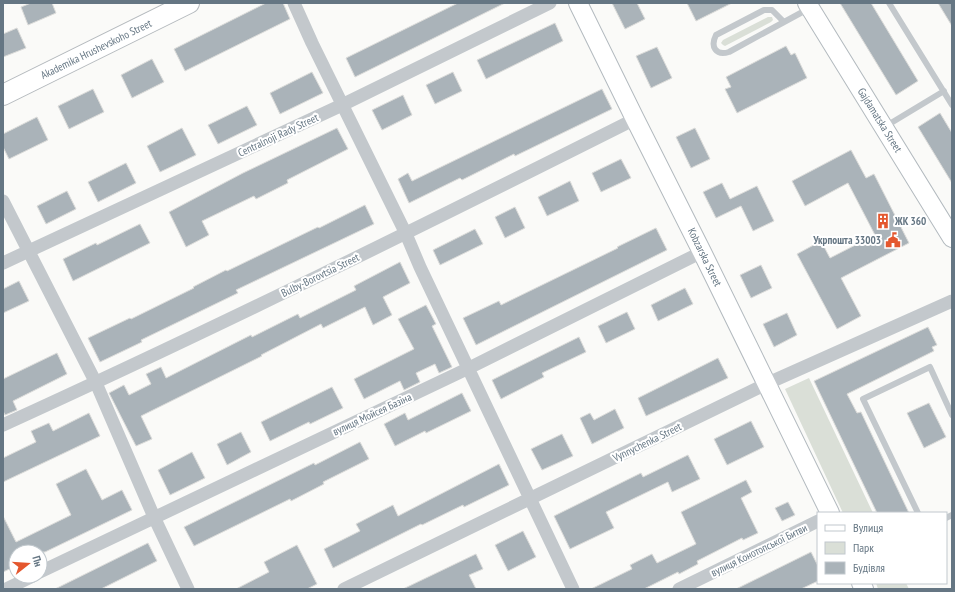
<svg xmlns="http://www.w3.org/2000/svg" width="955" height="592" font-family="'PT Sans Narrow',sans-serif">
<rect width="100%" height="100%" fill="#fafaf8"/>
<path fill="#dadfd7" d="M768,17h4l1,3 -2,2 -46,24 -2,-1 -2,-2 2,-3z
M809,378l64,135h-30l-58,-124z
M876,583h30l3,6h-31z"/>
<path fill="#aab3b9" stroke="#dcdcda" d="M31,3h21l4,10 -28,12 -7,-18z
M266,3h17l7,16 -105,52 -11,-22z
M458,3h47l-150,74 -9,-19z
M612,3h25l8,16 -20,10z
M687,3h45l-36,18z
M840,3h31l47,78 -22,14z
M938,3h14v23z
M555,23l8,18 -77,38 -9,-19z
M17,28l9,20 -23,9v-23z
M786,46l5,9 4,-2 12,25 -70,35 -12,-24 6,-2 -5,-10z
M657,47l15,31 -21,10 -15,-32z
M152,59l12,23 -32,16 -11,-23z
M312,72l11,21 -43,21 -10,-21z
M453,72l9,19 -27,13 -9,-19z
M93,89l11,23 -35,17 -11,-23z
M602,89l10,20 -97,47 -1,-2 -52,26 -2,-2 -51,25 -11,-24 10,-6 4,8z
M403,95l9,20 -30,15 -10,-20z
M247,106l10,19 -39,19 -10,-19z
M940,113l12,20v50l-34,-56z
M37,117l11,23 -39,19 -6,-12v-13z
M182,128l14,27 -36,17 -13,-26z
M337,128l11,21 -61,31 1,3 -32,16 -2,-3 -52,25 7,14 -23,12 -17,-35 74,-39z
M695,128l15,31 -19,9 -15,-31z
M851,150l15,28 8,-4 35,69 -68,35 20,38 -24,13 -40,-75 24,-13 9,17 45,-23 -27,-52 -43,23 -13,-25z
M621,159l10,19 -30,14 -9,-19z
M126,163l10,20 -38,19 -10,-20z
M570,181l9,20 -32,15 -9,-19z
M722,183l8,16 27,-13 17,35 -21,10 -12,-25 -25,12 -13,-26z
M67,191l9,18 -30,15 -9,-18z
M365,205l9,19 -138,66 2,3 -97,47 1,2 -42,20 -12,-24 42,-20 1,1 63,-31 -1,-1 33,-17 1,1 91,-44 1,1z
M515,207l10,21 -20,10 -10,-21z
M140,224l10,19 -77,38 -10,-22 33,-16 1,2z
M656,228l11,22 -191,95 -13,-27 36,-17 2,4 117,-57 -1,-1z
M475,229l8,15 -43,21 -7,-15z
M400,262l10,21 -27,14 9,18 -19,10 -8,-18 -42,21 -2,-4 -60,31 1,1 -121,60 11,23 -16,7 -27,-53 15,-8 5,10 22,-11 -5,-10 15,-7 5,11 85,-43 1,2 46,-23 2,4 56,-28 -2,-4z
M761,265l11,23 -21,10 -11,-23z
M19,281l10,20 -26,12v-24z
M685,288l8,16 -35,17 -7,-16z
M426,305l10,19 -4,2 20,41 -13,6 -4,-9 -19,9 4,9 -16,8 -4,-9 -36,18 -10,-20 60,-30 -16,-30z
M627,312l8,17 -29,14 -8,-17z
M787,313l10,22 -23,12 -11,-23z
M928,327l9,18 -5,2 2,4 -87,43 10,19 4,-1 48,101h-32l-63,-132z
M579,337l7,15 -44,21 2,4 -43,22 -9,-19z
M57,353l10,21 -54,27 4,9 -12,5 -2,-4v-32z
M718,358l10,20 -82,38 -8,-18z
M332,387l11,21 -33,16 -1,-2 -39,19 -9,-19z
M462,393l9,18 -45,22 -1,-2 -30,15 -11,-22 21,-11 3,7z
M929,403l17,34 -22,11 -17,-35z
M615,409l9,19 -32,16 -12,-26 10,-5 4,7z
M89,413l11,23 -97,46v-24l33,-16 -5,-11 18,-8 4,8z
M751,421l13,26 -37,18 -13,-26z
M241,432l10,20 -24,13 -10,-21z
M562,434l11,22 -31,14 -11,-21z
M360,442l9,17 -46,23 1,2 -33,17 -1,-2 -96,47 -10,-19 130,-64 1,2z
M192,452l13,26 -35,17 -12,-25z
M688,455l12,24 -28,13 -4,-10 -62,30 8,16 -44,21 -16,-33 87,-43 2,4z
M499,464l10,21 -45,22 -1,-2 -41,20 -1,-1 -88,44 -9,-19 36,-18 -4,-7 37,-19 5,11z
M86,469l16,31 20,-10 10,20 -87,42h-29v14l-13,6v-56l13,26 55,-27 -15,-31z
M746,480l6,12 -11,6 17,35 -15,7 -1,-2 -45,23 1,3 -19,10 -1,-2 -34,17h-53l41,-20 -2,-4 22,-11 5,9 39,-19 -15,-32z
M788,502l7,13 -13,6 -7,-13z
M523,531l13,26 -28,14 -13,-26z
M148,543l9,18 -56,28h-46z
M297,545l20,39 -10,5h-71l33,-17 -5,-10z
M811,552l7,14v15l-17,8h-65z
M476,554l7,15 -14,6 7,14h-73z"/>
<g fill="none" stroke-linecap="round" stroke-linejoin="round">
<g stroke="#b3babf" stroke-width="20">
<path id="secondary" d="M578,3l57,116 67,133 128,261
M807,3l145,235
M861,583l3,6"/>
</g>
<g stroke="#b5babe" stroke-width="22">
<path id="primary" d="M3,95l186,-92"/>
</g>
<path stroke="#c3c8cc" stroke-width="6" d="M889,3l63,102
M784,22l-12,-12h-8l-48,25c-6,12 0,21 13,17l79,-43
M886,126l58,-35
M918,513l-55,-114 67,-32 22,48
M946,518l6,-3"/>
<path stroke="#c3c8cc" stroke-width="13" d="M294,3l18,40 94,191 14,33 153,322
M3,201l93,182 58,134 34,72
M3,263l339,-158 208,-102
M3,425c213,-97 423,-201 632,-306
M40,572l429,-204 233,-116
M6,589l27,-13
M344,589l422,-205 186,-83
M679,589l139,-68"/>
<use href="#secondary" stroke="#fff" stroke-width="18"/>
<use href="#primary" stroke="#fff" stroke-width="20"/>
</g>
<defs>
<g id="building-bare" transform="scale(1.2)"><path d="M-4-6H4V6H1V3H-1V6H-4ZM-2.5-4.3h1.7v1.8h-1.7ZM.8-4.3h1.7v1.8H.8ZM-2.5-1h1.7V.8h-1.7ZM.8-1h1.7V.8H.8Z" fill="#e4572e" stroke="#fff" stroke-width="2.5" paint-order="stroke"/></g>
<g id="civic-bare" transform="scale(1.2)"><path d="M-.6-6.5H3V-4.5H.6V-3L4-1V1h2V6H-6V1h2V-1L-.6-3ZM-1.2 2.5V6h2.4V2.5Z" fill="#e4572e" stroke="#fff" stroke-width="2.5" paint-order="stroke"/></g>
</defs>
<g fill-rule="evenodd">
<use href="#building-bare" x="883" y="221"/>
<use href="#civic-bare" x="893" y="240"/>
</g>
<g text-anchor="middle" stroke-width="4" stroke-linejoin="round" paint-order="stroke">
<g font-size="11" fill="#657683" stroke="#fff">
<text transform="translate(96 49) rotate(-26)" y="4">Akademika Hrushevskoho Street</text>
<text transform="translate(880 120) rotate(58)" y="4">Gajdamatska Street</text>
<text transform="translate(278 135) rotate(-25)" y="4">Centralnoji Rady Street</text>
<text transform="translate(705 257) rotate(64)" y="4">Kobzarska Street</text>
<text transform="translate(320 275) rotate(-26)" y="4">Bulby-Borovtsia Street</text>
<text transform="translate(372 414) rotate(-25)" y="4">вулиця Мойсея Базіна</text>
<text transform="translate(647 442) rotate(-26)" y="4">Vynnychenka Street</text>
<text transform="translate(759 550) rotate(-26)" y="4">вулиця Конотопської Битви</text>
</g>
<g font-size="11" font-weight="bold" fill="#657683" stroke="#fff" text-anchor="start">
<text x="895" y="225">ЖК 360</text>
<text x="881" y="244" text-anchor="end">Укрпошта 33003</text>
</g>
</g>
<rect width="955" height="592" fill="none" stroke="#657683" stroke-width="8"/>
<rect x="817" y="512" width="130" height="72" fill="#ffffff" stroke="#c1c8cd"/>
<rect x="825" y="525" width="20" height="6" fill="#ffffff" stroke="#c1c8cd"/>
<text x="853" y="532" font-size="12" fill="#657683">Вулиця</text>
<rect x="825" y="542" width="20" height="12" fill="#dadfd7" stroke="#c1c8cd"/>
<text x="853" y="552" font-size="12" fill="#657683">Парк</text>
<rect x="825" y="562" width="20" height="12" fill="#aab3b9" stroke="#c1c8cd"/>
<text x="853" y="572" font-size="12" fill="#657683">Будівля</text>
<g transform="translate(28 564) rotate(73)"><circle r="19" fill="#ffffff" stroke="#c1c8cd"/>
<path d="M0-3L7 15L0 10L-7 15Z" fill="#e4572e"/>
<text y="-6" font-size="11" font-weight="bold" text-anchor="middle" fill="#657683">Пн</text>
</g>
</svg>
